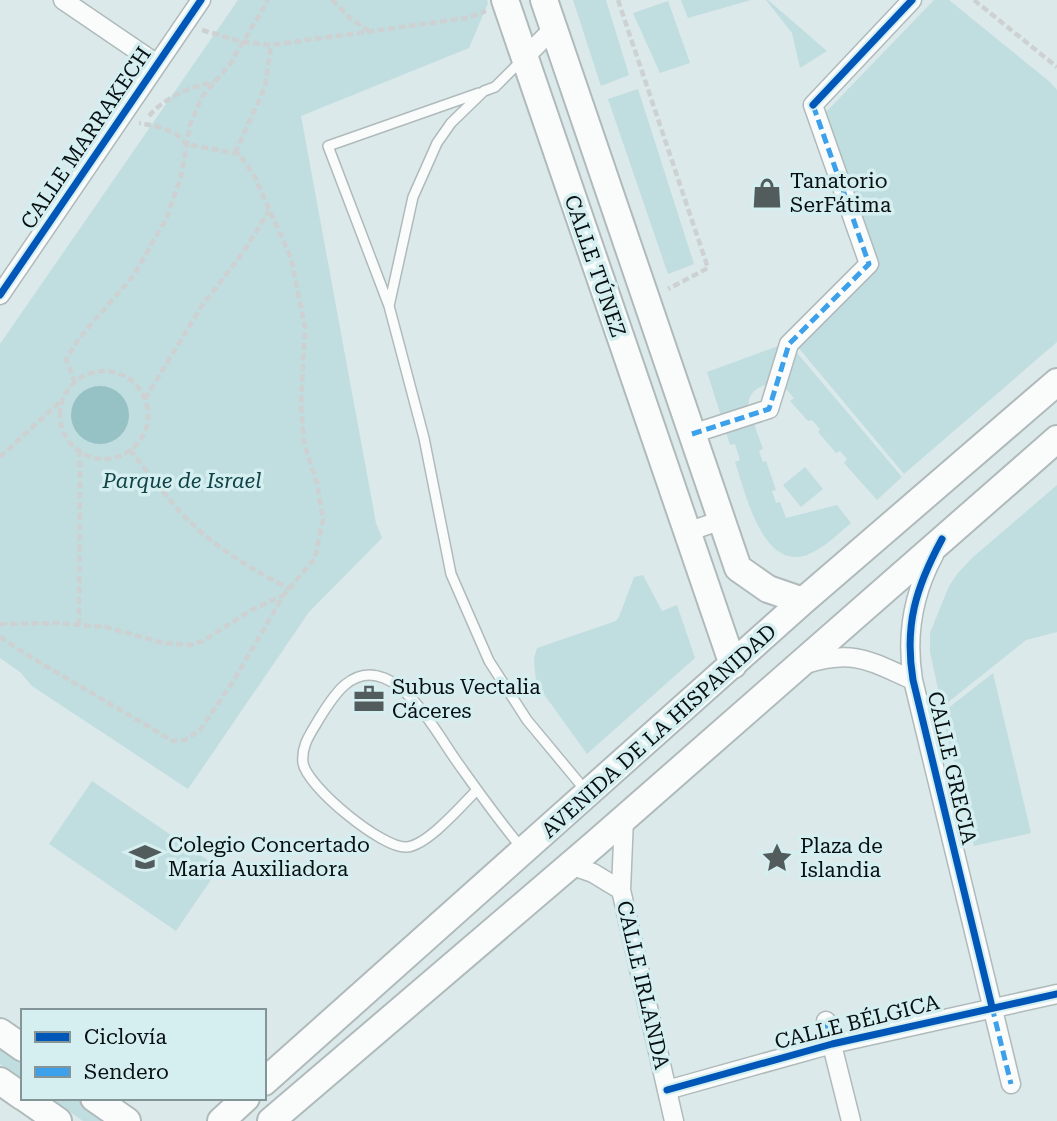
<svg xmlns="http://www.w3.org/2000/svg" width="1057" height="1121" font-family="'Roboto Serif',serif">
<rect width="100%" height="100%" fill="#dbe9ea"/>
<path fill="#c0dde0" d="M238,0h249l1,3 -19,45 -168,68 75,407 6,15 -73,74 -121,177 -156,-103 -12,-14 -20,-14v-314z
M573,0h33l23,75 -28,11z
M681,0h70l-63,18z
M766,0h2l59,51 -27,17 -8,-35z
M934,0h15l101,82 7,8v252l-153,132 -107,-128 81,-81 -52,-153z
M668,1l22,62 -30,10 -27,-60z
M638,89l56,175 -26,10 -60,-175z
M781,345l-12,39c-15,4 -21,10 -21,25l-26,10 -15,-47z
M792,347l110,130 -25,23 -33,-37 3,-4 -7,-8 -4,2 -18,-21 2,-3 -8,-9 -4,1 -18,-20 4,-3 -9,-10 -3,3z
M753,421l10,28 -4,2 4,11 3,-1 10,29 -4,1 4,12 4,-1 6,16 51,-13 14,18c-14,12 -27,25 -44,32 -45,16 -62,-64 -72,-93l5,-2 -5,-16 -5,1 -5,-16z
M805,467l18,22 -22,18 -18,-22z
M1057,485v147l-31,8 -84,67 -12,-55v-19l19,-47 9,-13 14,-15z
M643,575l19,36 15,-6 18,53 -108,96 -51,-71 -2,-25 3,-10 79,-27 3,-4 15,-40z
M993,673l38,160 -57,13 -32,-133z
M92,781l127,87 -43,63 -127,-87z
M0,1045l23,16v18l-23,-15z
M50,1098h27l32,23h-26z"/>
<path fill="#96c1c5" d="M71 415a29 29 0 1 1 58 0a29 29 0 1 1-58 0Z"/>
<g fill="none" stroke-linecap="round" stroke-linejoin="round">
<g stroke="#b0babb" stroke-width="12">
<path id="lane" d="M521,61l-26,26 -11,4 -33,32 -14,20 -24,54 -24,109 35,132 27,136 38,87 38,59 59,71
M389,306l-61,-160 151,-53
M477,790c-15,15 -49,55 -70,57 -23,3 -100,-60 -104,-84 -2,-18 8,-30 16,-44 14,-23 33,-54 65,-41 31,12 57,62 76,88 20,28 39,55 61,81"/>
</g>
<g stroke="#b0babb" stroke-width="21">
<path id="street" d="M63,0l94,64
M525,57l29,-29
M0,295l201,-295
M692,434l77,-25 20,-65 80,-80 -56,-159 99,-105
M687,532l35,-12
M934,555c-21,39 -28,82 -21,125l98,404
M806,664c48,-15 63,-3 107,16
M624,818l-3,72 53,231
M570,865l23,8 28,17
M826,1021l25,100
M667,1090l165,-46 225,-50"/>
</g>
<g stroke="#b0babb" stroke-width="30">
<path id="secondary" d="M505,0l228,665
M544,0l194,568 30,21 35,12
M0,1032l23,16
M0,1081l23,16
M264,1082l539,-481 254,-219
M25,1098l33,23
M94,1098l33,23
M221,1121l25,-23
M271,1121l324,-277 462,-405"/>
</g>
<path stroke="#cdd1d2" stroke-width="4.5" stroke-dasharray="7 3.5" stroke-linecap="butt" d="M332,0l19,19 18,12
M618,0l90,268 -40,21
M974,0l83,67
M202,30l41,12 28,3 196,-27 19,-7
M149,116c15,-18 42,-30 65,-34
M235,153l30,-66 6,-42
M60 415a44 44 0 1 1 88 0a44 44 0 1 1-88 0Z
M75,383l-9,-24 14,-22 54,-62 32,-56 15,-42 9,-52 12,-28 28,-33 38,-64
M145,399l56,-92 41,-53 27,-43
M130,450c17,21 34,44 52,64 31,32 68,55 108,75
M0,457l62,-57
M0,624l57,-1 49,4 57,16 27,2 13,-4 48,-31 31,-14
M79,625l1,-173
M0,637l34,22 139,82 12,-1 15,-10 34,-50 49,-84 32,-38 8,-38 -6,-37 -13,-40 -3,-38 4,-78 -14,-69 -37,-83 -15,-21 -53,-10 -10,-10 -16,-7 -21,-4"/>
<use href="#lane" stroke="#fafcfc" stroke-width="9"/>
<use href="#street" stroke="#fafcfc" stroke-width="18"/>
<use href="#secondary" stroke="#fafcfc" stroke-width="26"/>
<path stroke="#3ca1ea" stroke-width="5" stroke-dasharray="10 5" stroke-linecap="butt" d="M692,434l77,-25 20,-65 80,-80 -56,-159 3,-3
M992,1007l19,77
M826,1021l6,23"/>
<g stroke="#d5eef0" stroke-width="11">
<path id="cycleway" d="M813,105l99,-105
M0,295l201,-295
M942,539c-26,48 -38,86 -29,141l79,327
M667,1090l165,-46 225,-50"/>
</g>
<use href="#cycleway" stroke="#0057b8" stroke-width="7"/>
</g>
<defs>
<g id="shop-bare" transform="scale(2.415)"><path d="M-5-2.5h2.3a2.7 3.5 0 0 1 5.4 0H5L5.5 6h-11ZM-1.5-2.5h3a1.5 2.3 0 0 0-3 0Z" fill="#525c5d" stroke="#d5eef0" stroke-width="2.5" paint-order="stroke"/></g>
<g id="office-bare" transform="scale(2.415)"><path d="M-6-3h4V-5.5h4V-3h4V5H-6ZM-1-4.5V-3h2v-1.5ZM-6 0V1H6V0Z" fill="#525c5d" stroke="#d5eef0" stroke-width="2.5" paint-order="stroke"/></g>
<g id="school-bare" transform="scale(2.415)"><path d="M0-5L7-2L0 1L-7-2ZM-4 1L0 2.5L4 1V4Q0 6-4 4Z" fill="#525c5d" stroke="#d5eef0" stroke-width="2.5" paint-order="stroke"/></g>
<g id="sight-bare" transform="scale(2.415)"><path d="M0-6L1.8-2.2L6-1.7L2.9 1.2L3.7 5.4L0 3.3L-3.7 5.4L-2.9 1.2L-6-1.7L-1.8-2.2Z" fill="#525c5d" stroke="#d5eef0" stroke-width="2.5" paint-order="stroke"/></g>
</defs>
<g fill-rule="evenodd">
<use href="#shop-bare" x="767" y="193"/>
<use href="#office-bare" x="369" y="699"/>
<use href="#school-bare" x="145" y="857"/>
<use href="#sight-bare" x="777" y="858"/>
</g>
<g text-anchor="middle" stroke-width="7" stroke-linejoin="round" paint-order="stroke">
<g font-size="21" fill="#081011" stroke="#d5eef0">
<text transform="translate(86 138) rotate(-56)" y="7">CALLE MARRAKECH</text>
<text transform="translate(595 266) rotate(71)" y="7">CALLE TÚNEZ</text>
<text transform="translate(659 731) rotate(-42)" y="7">AVENIDA DE LA HISPANIDAD</text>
<text transform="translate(952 768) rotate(77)" y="7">CALLE GRECIA</text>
<text transform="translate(643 985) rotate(77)" y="7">CALLE IRLANDA</text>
<text transform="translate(857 1022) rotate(-14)" y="7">CALLE BÉLGICA</text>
</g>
<g font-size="21" fill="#081011" stroke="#d5eef0" text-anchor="start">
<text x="790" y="188">Tanatorio<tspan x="790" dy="24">SerFátima</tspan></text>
<text x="392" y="694">Subus Vectalia<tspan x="392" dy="24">Cáceres</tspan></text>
<text x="168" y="852">Colegio Concertado<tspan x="168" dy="24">María Auxiliadora</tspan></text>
<text x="800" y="853">Plaza de<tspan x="800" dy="24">Islandia</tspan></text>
</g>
<g font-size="21" font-style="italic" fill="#104347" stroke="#d5eef0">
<text x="182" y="488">Parque de Israel</text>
</g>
</g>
<rect x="21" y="1009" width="245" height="91" fill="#d5eef0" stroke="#839597" stroke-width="2"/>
<rect x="35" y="1032" width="35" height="10" fill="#0057b8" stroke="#839597" stroke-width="2"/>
<text x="84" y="1044" font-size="21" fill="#081011">Ciclovía</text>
<rect x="35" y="1067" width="35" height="10" fill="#3ca1ea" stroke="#839597" stroke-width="2"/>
<text x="84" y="1079" font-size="21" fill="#081011">Sendero</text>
</svg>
